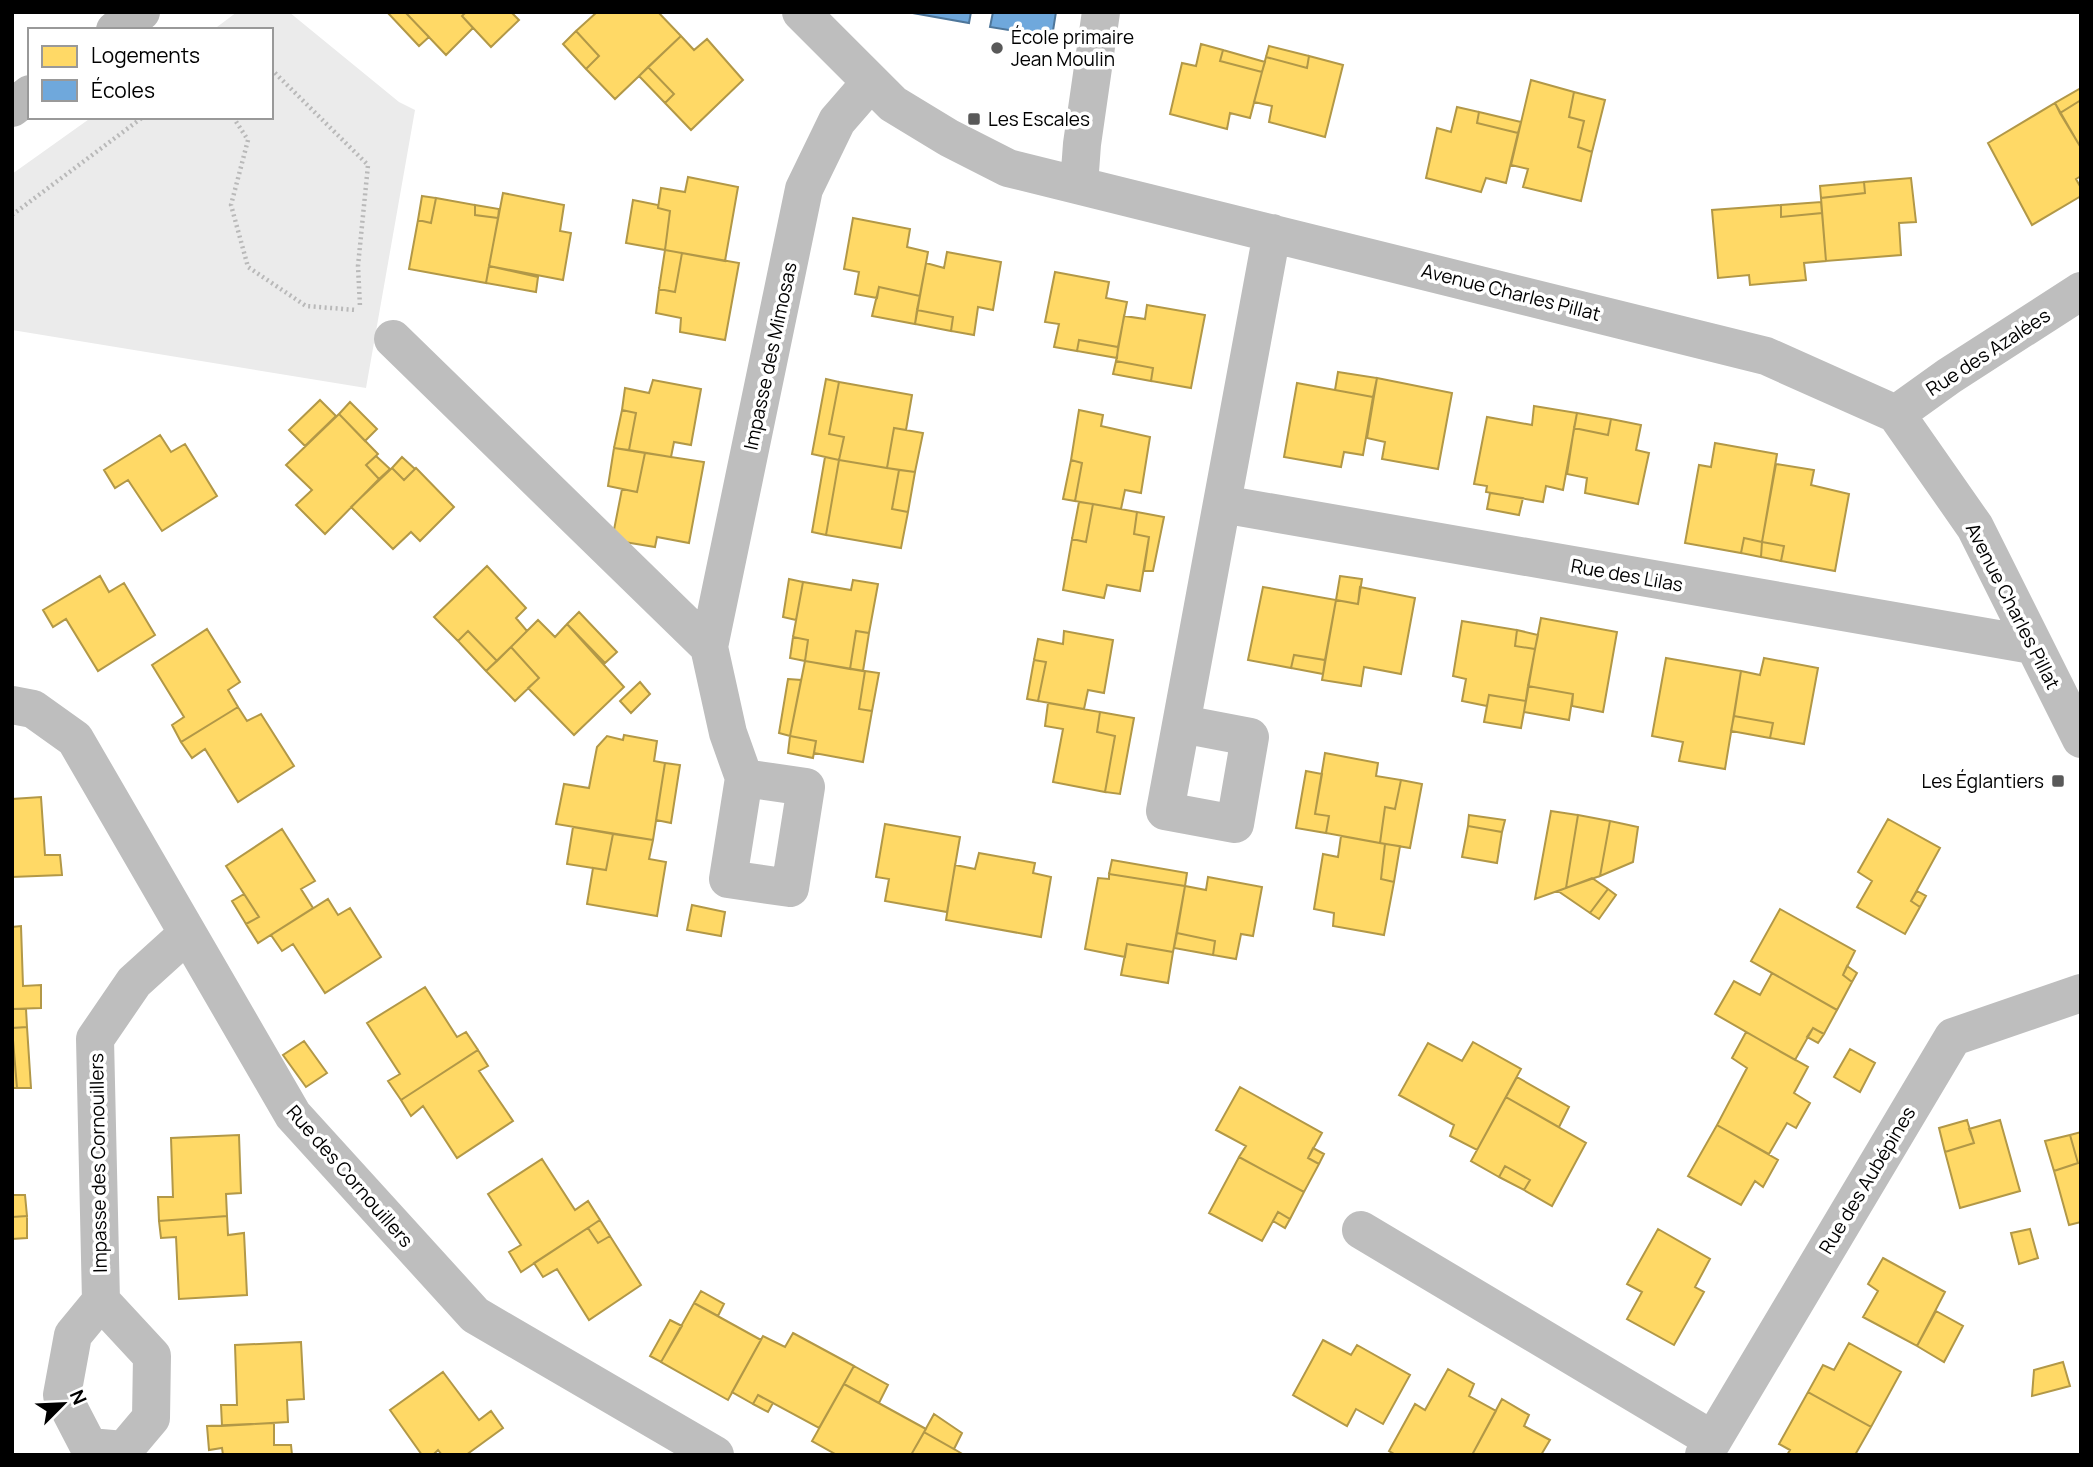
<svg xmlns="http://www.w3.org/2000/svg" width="2093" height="1467" font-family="Manrope,sans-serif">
<rect width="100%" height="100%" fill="#fff"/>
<path fill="#ebebeb" d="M237,12h52l110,90 16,8 -49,278 -354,-58v-156l80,-57h179v-87h-58z"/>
<path fill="#ffd966" stroke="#b29847" stroke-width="2" d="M387,12h18l24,25 -10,9z
M405,12h61l-4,4 11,12 -27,27z
M466,12h45l8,8 -28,27 -29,-31z
M597,12h61l23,24 -66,63 -29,-30 13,-13 -23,-25z
M576,31l23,25 -13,13 -23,-25z
M681,36l13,14 13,-11 36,41 -52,50 -26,-27 9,-9 -26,-27z
M1201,44l22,6 -3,11 42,11 -12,46 -20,-5 -3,16 -57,-15 12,-51 14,3z
M1269,46l40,10 -2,12 -41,-11z
M1223,50l42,12 -3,10 -42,-11z
M1309,56l34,9 -18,72 -56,-15 3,-16 -18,-4 12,-45 41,11z
M648,67l26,27 -9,9 -26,-27z
M1531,80l43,12 -5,25 15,4 -6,26 14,5 -11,49 -58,-14 5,-18 -17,-4z
M2081,88v12l-21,13 -5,-10z
M1574,92l31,8 -13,52 -14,-5 6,-26 -15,-4z
M2081,100v48l-21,-35z
M2055,103l26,45v28l-5,3 5,9v8l-49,29 -44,-82z
M1457,107l22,5 -2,11 41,10 -12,50 -20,-5 -5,14 -55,-14 11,-50 14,4z
M1479,112l42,10 -3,11 -41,-10z
M688,177l50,10 -13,74 -60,-11 5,-39 -12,-3 3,-20 24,4z
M1911,178l5,44 -17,1 2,32 -75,6 -5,-63 44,-5 -1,-11z
M1864,182l1,11 -44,5 -1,-12z
M503,193l61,12 -4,26 11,2 -8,47 -74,-14z
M422,196l14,2 -5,25 -13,-3z
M436,198l39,7v10l23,3 -12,65 -77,-14 9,-49 13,3z
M633,200l25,5v3l12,3 -5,39 -39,-7z
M1821,202l1,11 -41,4v-12z
M475,205l24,4 -1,9 -23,-3z
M1781,205v12l41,-4 4,48 -22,2 2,17 -56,5 -1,-10 -31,3 -6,-68z
M853,218l57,11 -3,18 21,5 -8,44 -41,-9 -2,11 -22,-4 4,-22 -15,-3z
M665,250l17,3 -7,39 -16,-3z
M947,252l54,10 -8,48 -15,-3 -4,28 -23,-4 2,-14 -36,-7 9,-47 18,5z
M682,253l57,10 -14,77 -45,-8 1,-14 -25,-5 3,-24 16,3z
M489,266l49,11 -2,15 -50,-9z
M1055,272l54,10 -3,16 21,4 -9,45 -39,-7 -2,11 -23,-4 5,-23 -14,-2z
M879,287l41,9 -5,28 -43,-8z
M1147,305l58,10 -14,73 -40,-7 2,-13 -37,-7 8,-45 21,3z
M917,310l36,7 -2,14 -36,-7z
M1079,340l39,7 -1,11 -40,-7z
M1116,361l37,7 -2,13 -38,-7z
M1338,372l39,6 -4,19 -38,-7z
M1377,378l75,15 -14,76 -56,-10 3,-17 -18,-4z
M826,379l13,3 -10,52 15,3 -5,23 -27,-6z
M653,380l48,9 -10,56 -17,-3 -3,15 -42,-7 7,-37 -14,-3 3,-22 24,5z
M839,382l73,13 -6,35 -12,-2 -7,40 -48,-8 5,-23 -15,-3z
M1297,383l76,14 -10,58 -19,-3 -3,15 -57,-10z
M320,400l16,16 -31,30 -16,-16z
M350,402l27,27 -12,12 -26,-27z
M1534,406l43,7 -14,77 -17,-4 -3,16 -57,-10 1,-6 -13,-2 13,-67 45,8z
M622,410l14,3 -7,37 -15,-2z
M1079,410l24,5 -2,11 49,11 -9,56 -16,-3 -4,19 -46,-8 7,-38 -11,-3z
M1577,413l34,6 -3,16 -34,-7z
M339,414l39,40 -12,11 13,14 -54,55 -29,-29 16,-15 -26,-25z
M1611,419l30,6 -5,25 13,3 -11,51 -53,-11 2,-15 -20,-4 7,-46 34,7z
M894,428l29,5 -8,39 -28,-4z
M160,435l11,17 14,-8 32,52 -55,35 -34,-51 -13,8 -11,-18z
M1715,443l62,11 -15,88 -18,-4 -3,15 -56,-10 14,-78 12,2z
M614,448l31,5 -8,39 -29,-6z
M645,453l59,9 -15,81 -32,-6 -2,10 -43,-7 10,-51 15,3z
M376,456l14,13 -11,10 -13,-14z
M402,457l13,12 -11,11 -12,-12z
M825,457l14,3 -13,75 -14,-3z
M839,460l60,10 -7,39 16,3 -7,36 -75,-13z
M1071,460l11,3 -7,38 -12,-2z
M1776,464l38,6 -3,15 38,9 -14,77 -54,-10 3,-15 -22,-4z
M392,468l12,12 12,-12 38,39 -34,34 -9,-9 -18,17 -42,-42z
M899,470l16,2 -7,40 -16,-3z
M1490,493l33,5 -4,17 -32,-6z
M1079,502l14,2 -7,38 -14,-3z
M1093,504l44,8 -3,22 15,3 -9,54 -33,-6 -3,13 -41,-8 9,-51 14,3z
M1137,512l27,5 -11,54h-9l5,-34 -15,-3z
M1744,538l18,4 -1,15 -20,-4z
M1762,542l22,4 -3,15 -20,-4z
M487,566l39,42 -10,10 11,13 -30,30 -29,-30 -10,10 -24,-24z
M100,576l9,16 15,-9 31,52 -57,36 -32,-52 -13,8 -10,-17z
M1340,576l22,3 -4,25 -22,-4z
M789,579l14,3 -7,38 -13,-3z
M853,580l25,4 -9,49 -13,-2 -6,38 -45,-8 3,-21 -15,-3 10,-55 48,8z
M1263,587l73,13 -11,60 -31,-5 -3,13 -43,-8z
M1360,587l55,11 -14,76 -37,-7 -3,19 -39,-6 14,-80 22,4z
M579,612l38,40 -12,11 -38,-39z
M1541,618l76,14 -14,80 -31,-6 1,-12 -45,-8z
M538,620l17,17 12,-13 57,63 -50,48 -46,-47 11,-10 -28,-31z
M1462,621l55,9 -2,16 20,3 -9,52 -37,-6 -2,11 -25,-5 4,-22 -13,-3z
M207,629l33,53 -12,8 10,17 -57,35 -9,-17 12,-8 -32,-52z
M1517,630l21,5 -3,14 -20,-3z
M468,631l29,30 -11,10 -28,-30z
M856,631l13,2 -6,38 -13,-2z
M1064,631l49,9 -9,53 -16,-3 -4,19 -46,-8 8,-39 -12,-2 4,-21 25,5z
M793,637l15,3 -3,21 -15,-3z
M511,647l28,31 -24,23 -29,-30z
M1294,655l31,5 -2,14 -32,-6z
M1666,658l75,13 -16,98 -46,-8 4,-19 -31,-6z
M1764,658l54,10 -14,76 -34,-6 3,-15 -39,-7 7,-45 19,4z
M1034,660l12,2 -8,39 -11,-2z
M805,661l60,10 -6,38 13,2 -9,51 -49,-9 2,-12 -26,-5z
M865,671l14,2 -7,38 -13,-2z
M788,679l13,1 -11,56 -11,-3z
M640,682l10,12 -19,19 -11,-12z
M1528,686l45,8 -4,26 -45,-8z
M1489,695l37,6 -5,27 -37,-6z
M1048,703l52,9 -3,20 18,4 -10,56 -52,-10 10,-53 -18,-3z
M238,707l9,14 14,-7 33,52 -56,36 -33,-53 -13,9 -11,-16z
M1100,712l34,6 -14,76 -15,-2 10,-56 -18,-4z
M1734,716l39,7 -3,15 -39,-7z
M624,735l33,6 -3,20 11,2 -12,77 -97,-16 8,-40 25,4 8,-41 10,-11 16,4z
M790,736l26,5 -3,17 -25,-5z
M1325,753l53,10 -2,13 25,4 -6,29 -10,-2 -5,36 -54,-10 3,-17 -14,-2z
M665,763l15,2 -9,58 -15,-3z
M1306,771l16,3 -7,40 14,2 -3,17 -30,-5z
M1401,780l21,4 -12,64 -30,-5 5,-36 10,2z
M41,797l4,58h15l2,20 -50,2v-78z
M1551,811l27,4 -12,73 -31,11z
M1469,815l36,5 -3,12 -34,-6z
M1578,815l32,6 -10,55 -34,12z
M1888,819l52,29 -29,53 9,6 -15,27 -48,-27 15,-26 -14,-9z
M1610,821l28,6 -5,35 -33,14z
M885,824l75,13 -13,75 -62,-11 4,-22 -13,-2z
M1468,826l34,6 -5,31 -35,-6z
M573,827l40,7 -7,36 -39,-6z
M282,829l33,52 -14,8 12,19 -55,35 -12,-19 13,-7 -33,-51z
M613,834l40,6 -4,19 17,3 -9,54 -70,-12 6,-36 13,2z
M1341,836l44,8 -4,35 13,3 -10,53 -51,-9 1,-13 -20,-4 9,-55 15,3z
M1385,844l15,2 -6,36 -13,-3z
M979,853l56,10 -2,10 18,4 -10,60 -95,-17 9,-55 20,4z
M1112,860l75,13 -2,13 -76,-12z
M1109,874l76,12 -12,66 -46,-8 -2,13 -40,-8 13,-71 11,1z
M1208,877l54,10 -9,49 -12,-2 -5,25 -23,-4 2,-14 -38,-8 8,-47 21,4z
M1592,878l16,11 -18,24 -32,-22z
M1608,889l8,6 -17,24 -9,-6z
M1917,891l9,5 -6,11 -9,-6z
M244,894l15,23 -13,7 -14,-23z
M328,899l10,16 12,-7 31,49 -56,36 -32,-49 -11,7 -11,-16z
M692,905l33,7 -4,24 -34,-6z
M1780,909l75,42 -12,24 9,7 -15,28 -86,-49z
M21,926l2,60 18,-1v23l-29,1v-82z
M1177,933l38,8 -2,14 -39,-7z
M1127,944l46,8 -5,31 -47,-8z
M1847,966l10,7 -5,9 -9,-7z
M1772,973l65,37 -13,24 -11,-6 -18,32 -80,-46 19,-33 26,14z
M425,987l32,50 9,-5 12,18 -77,50 -13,-19 12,-7 -33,-51z
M12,1009h14l1,18 -15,1 5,60h-5z
M27,1027l4,61h-14l-5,-60z
M1813,1028l11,6 -6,9 -11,-6z
M1746,1032l62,35 -14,26 16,10 -14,25 -9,-5 -18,31 -52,-29 30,-57 -15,-10z
M304,1041l23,32 -21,14 -23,-32z
M1473,1042l48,27 -44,81 -27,-14 4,-11 -55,-30 29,-52 34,18z
M1850,1049l25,14 -15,29 -26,-15z
M478,1050l10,16 -9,5 34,50 -56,37 -34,-52 -12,10 -10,-16z
M1517,1077l52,30 -10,20 -53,-30z
M1240,1087l82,46 -14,25 11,6 -15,28 -65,-35 7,-11 -30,-16z
M1506,1097l80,46 -34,63 -28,-16 6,-10 -25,-14 -6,11 -28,-16z
M1967,1120l7,23 -29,9 -6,-24z
M2000,1120l20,71 -60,17 -15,-56 29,-9 -5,-14z
M1717,1125l61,35 -15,27 -8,-6 -14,24 -53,-29z
M2081,1132v90l-12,3 -15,-54 24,-8 -8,-28z
M239,1135l2,58 -15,1 1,22 -68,5 -1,-24h15l-2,-59z
M2070,1135l8,28 -24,8 -9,-30z
M1313,1148l11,6 -5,10 -11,-6z
M1239,1157l65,35 -14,27 -12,-7 -16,29 -53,-28z
M542,1159l33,51 13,-9 12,19 -79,52 -12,-20 12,-7 -33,-51z
M1505,1166l25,14 -6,10 -25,-13z
M12,1195h13l2,21 -15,1z
M1278,1212l12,7 -5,9 -12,-7z
M27,1216v22l-15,1v-22z
M227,1216l1,19 16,-2 3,62 -68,4 -3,-62 -15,1 -2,-17z
M600,1220l10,16 -12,7 -10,-15z
M588,1228l10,15 12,-7 31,49 -52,35 -32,-51 -14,8 -9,-14z
M1658,1229l52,30 -15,28 9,5 -30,53 -47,-26 15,-27 -15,-8z
M2030,1229l8,29 -19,6 -8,-31z
M1883,1258l62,34 -28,54 -54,-29 15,-26 -10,-7z
M701,1291l23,13 -6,12 -24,-13z
M694,1303l67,37 -33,60 -67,-38z
M1936,1311l27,15 -19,36 -27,-16z
M670,1320l12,6 -21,36 -11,-6z
M793,1333l61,33 -35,62 -61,-33 -5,9 -21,-12 31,-56 22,11z
M1323,1340l28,15 6,-10 53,30 -27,49 -27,-15 -9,17 -54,-31z
M301,1342l3,57 -17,1 1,22 -66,4 -1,-21h16l-2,-60z
M1849,1343l52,29 -30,55 -63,-35 15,-27 11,5z
M2063,1362l7,24 -38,10 2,-26z
M854,1366l34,19 -9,18 -35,-19z
M1448,1369l26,15 -5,12 27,15 -24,44h-76l-7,-4 26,-47 10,6z
M443,1372l36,48 12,-9 12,17 -37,27h-24l-4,-5 -5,5h-11l-32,-45z
M844,1384l82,45 -15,26h-74l-25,-14z
M1808,1392l63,35 -16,28h-68l3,-5 -11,-6z
M758,1395l15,8 -5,9 -15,-8z
M1502,1399l27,16 -5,11 26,14 -9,15h-69z
M934,1414l28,19 -8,16 -30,-17z
M274,1423v22h17l1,10h-69l-1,-7 -13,2 -2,-24z
M924,1432l30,17 10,6h-53z"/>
<path fill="#6fa8dc" stroke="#4e769a" stroke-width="2" d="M907,12h64l-2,11z
M993,12h63l-4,25 -62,-10z"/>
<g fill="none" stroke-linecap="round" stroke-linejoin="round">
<path stroke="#b9b9b9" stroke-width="4.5" stroke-dasharray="2 3.5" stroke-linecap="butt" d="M271,69l97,96 -10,101 2,41
M233,117l15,23 -17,65 17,62 58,39 50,4
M12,215l131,-98"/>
<path stroke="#bebebe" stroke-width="38" d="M801,12l92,92 56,34 59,30 758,188 130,58 79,113 106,212
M1079,185l3,-41 19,-132
M393,339l316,308 95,-458 33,-68 33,-38
M1896,414l53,-38 132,-85
M1222,504l810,141
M709,647l19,86 16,45 -16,101 62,9 16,-101 -62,-9
M12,705l21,4 42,30 218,376 182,200 240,140
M1182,724l68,13 -15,87 -70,-13 107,-578
M1361,1230l352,210
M101,1301l51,55 -1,62 -27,32 -35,-3 -27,-52 11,-60 28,-34 -6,-262 39,-57 53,-48
M1704,1455l249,-418 128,-44"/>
<path stroke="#b8b8b8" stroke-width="38" d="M115,30l26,-18
M12,108l18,-14"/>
</g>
<g fill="#595959" stroke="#fff" stroke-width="2.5">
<circle cx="997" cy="48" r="7"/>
<rect x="967" y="112" width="14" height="14" rx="3.5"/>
<rect x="2051" y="774" width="14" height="14" rx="3.5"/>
</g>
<g text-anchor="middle" stroke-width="7" stroke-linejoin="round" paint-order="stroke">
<g font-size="19" fill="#000" stroke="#fff" text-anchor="start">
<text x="1011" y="44">École primaire<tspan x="1011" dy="22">Jean Moulin</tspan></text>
<text x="988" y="126">Les Escales</text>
<text x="2044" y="788" text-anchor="end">Les Églantiers</text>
</g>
<g font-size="19" fill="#000" stroke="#fff">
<text transform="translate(1511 292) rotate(14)" y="7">Avenue Charles Pillat</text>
<text transform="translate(1988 352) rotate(-33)" y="7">Rue des Azalées</text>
<text transform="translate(770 356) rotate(-78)" y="7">Impasse des Mimosas</text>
<text transform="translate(1627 575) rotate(10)" y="7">Rue des Lilas</text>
<text transform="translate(2013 606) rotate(63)" y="7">Avenue Charles Pillat</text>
<text transform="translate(98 1163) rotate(-91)" y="7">Impasse des Cornouillers</text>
<text transform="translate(350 1176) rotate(49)" y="7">Rue des Cornouillers</text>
<text transform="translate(1867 1180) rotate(-59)" y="7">Rue des Aubépines</text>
</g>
</g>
<rect width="2093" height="1467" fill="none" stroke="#000000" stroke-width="28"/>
<rect x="28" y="28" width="245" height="91" fill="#ffffff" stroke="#999999" stroke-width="2"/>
<rect x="42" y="46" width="35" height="21" fill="#ffd966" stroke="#999999" stroke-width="2"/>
<text x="91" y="63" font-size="21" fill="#000000">Logements</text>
<rect x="42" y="80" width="35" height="21" fill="#6fa8dc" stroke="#999999" stroke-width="2"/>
<text x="91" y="98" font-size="21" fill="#000000">Écoles</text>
<g transform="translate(63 1404) rotate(66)" stroke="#ffffff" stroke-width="5" paint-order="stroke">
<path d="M0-5L12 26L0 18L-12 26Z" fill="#000000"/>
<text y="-10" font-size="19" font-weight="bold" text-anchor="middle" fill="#000000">N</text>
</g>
</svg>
